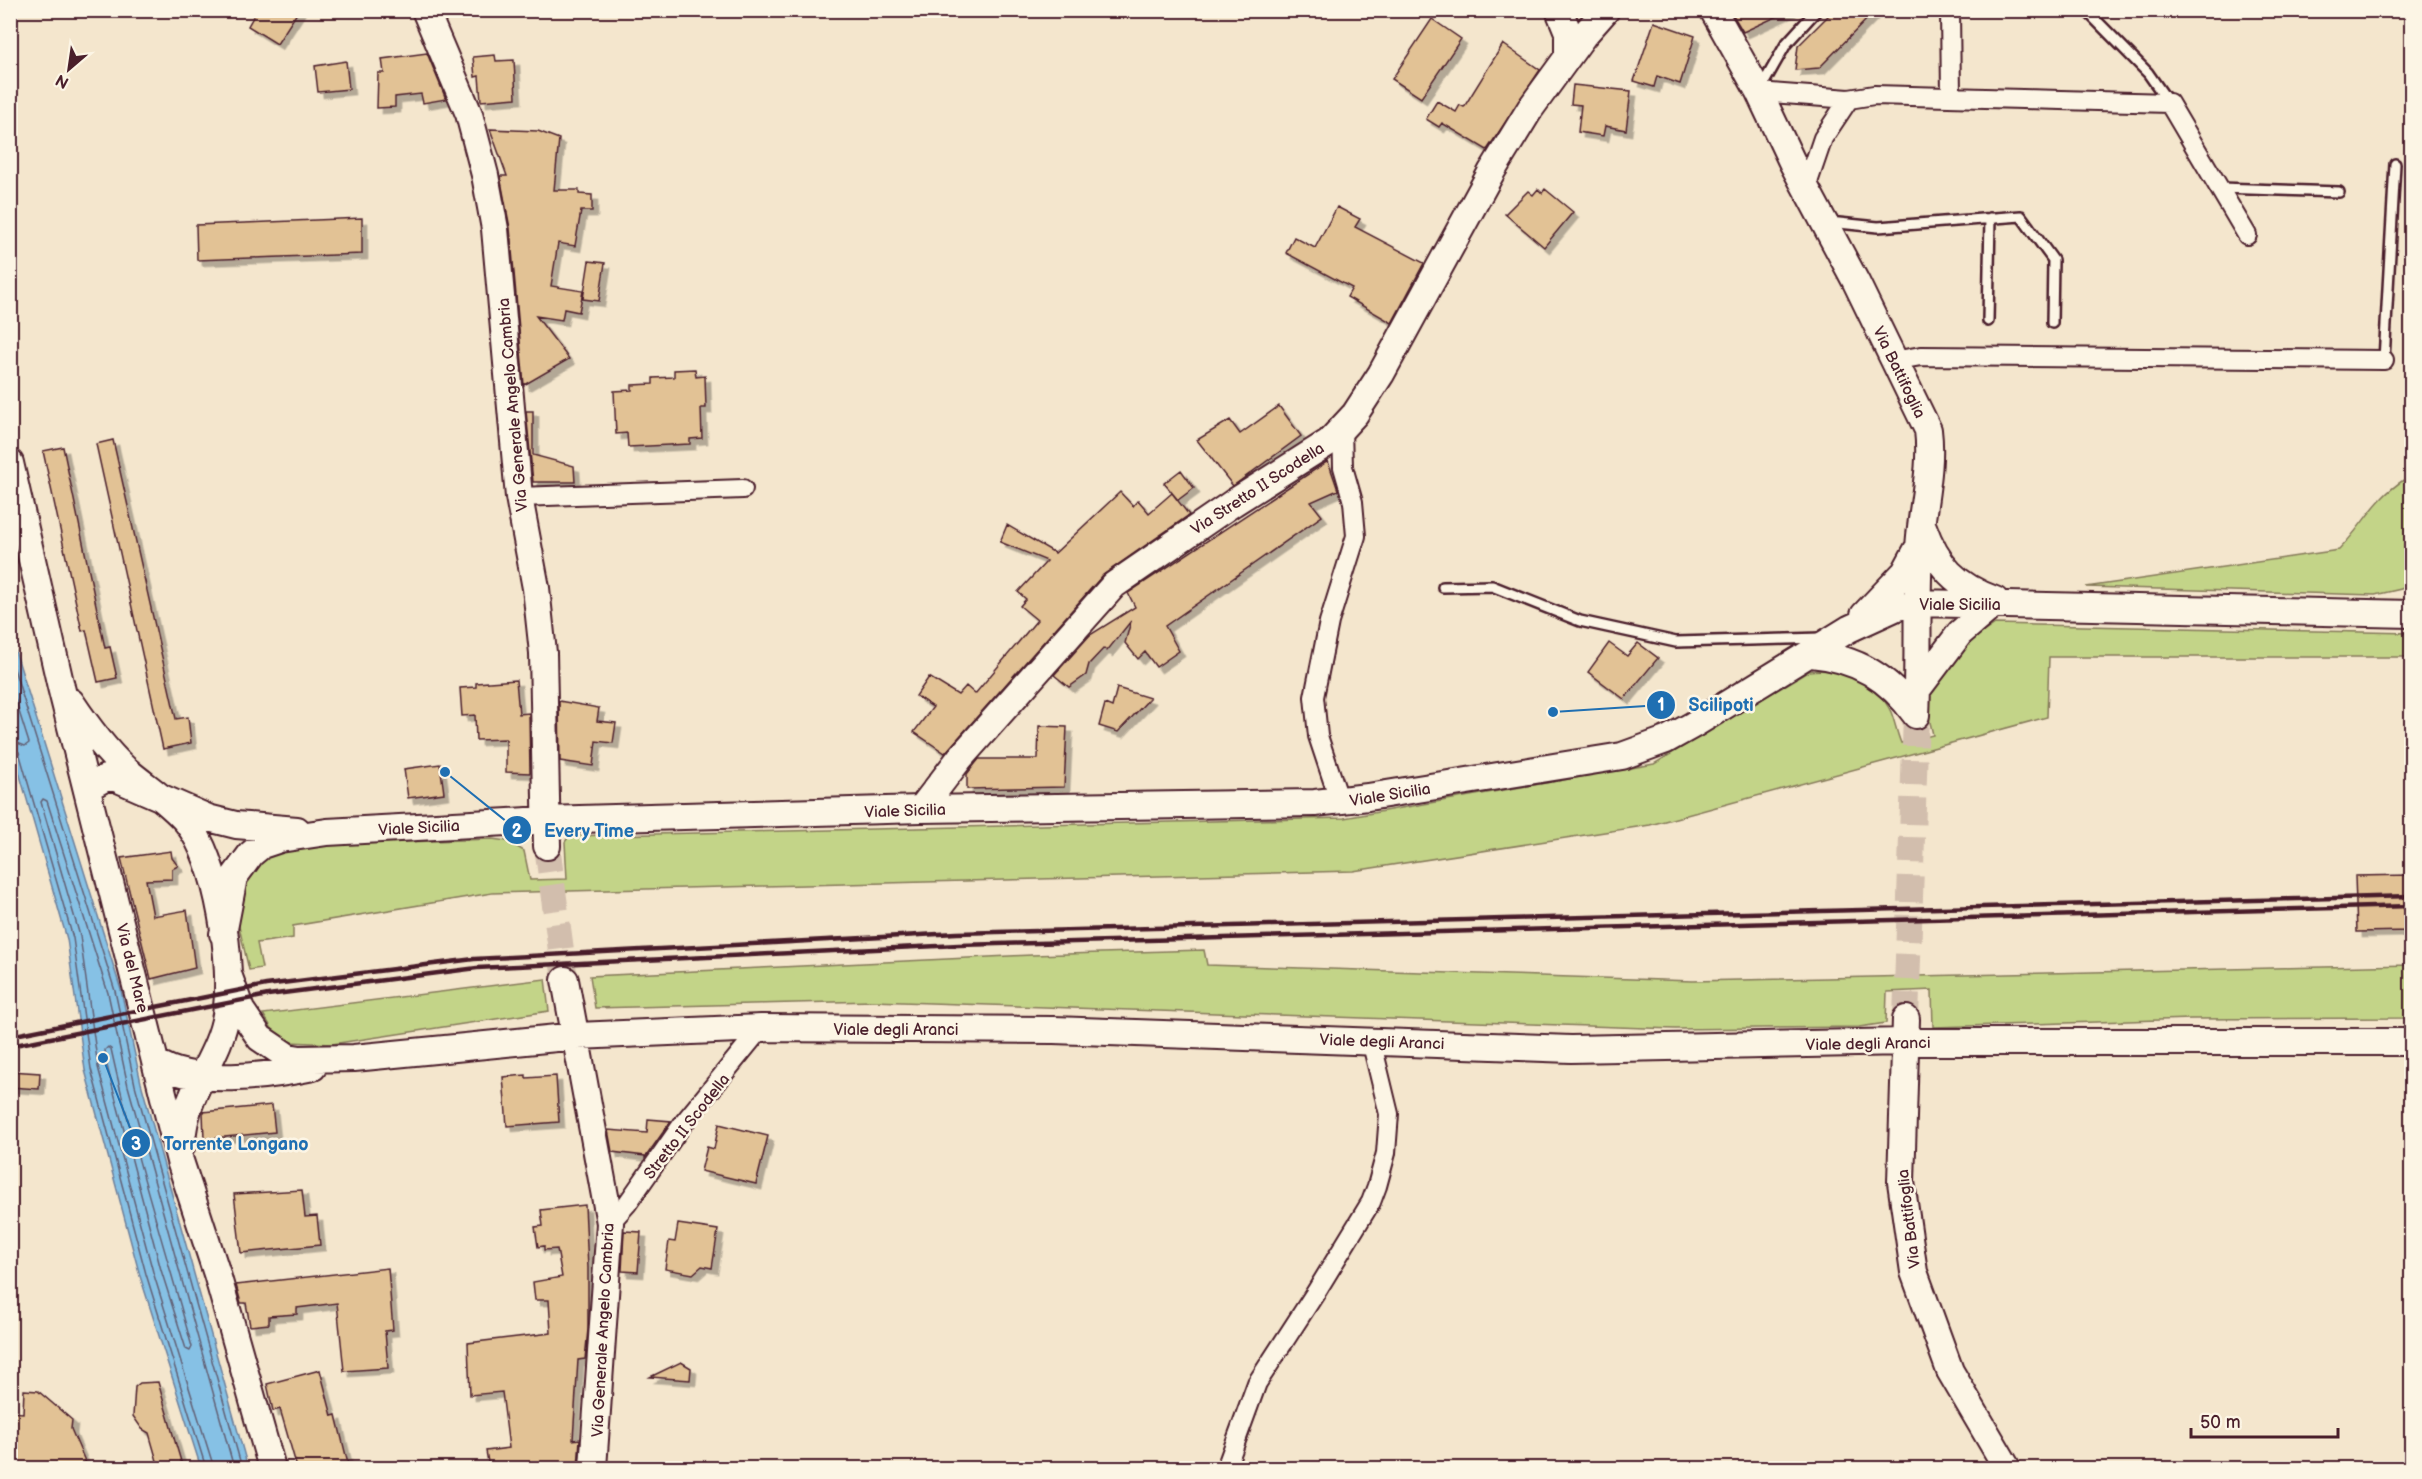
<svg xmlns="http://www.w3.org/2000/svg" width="2422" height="1479" font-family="'Balsamiq Sans',sans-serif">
<defs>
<filter id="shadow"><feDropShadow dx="5.5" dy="5.5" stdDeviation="0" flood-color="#0004"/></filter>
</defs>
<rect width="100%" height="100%" fill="#f4e6cd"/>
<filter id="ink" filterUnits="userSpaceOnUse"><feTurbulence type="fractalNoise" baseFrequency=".0167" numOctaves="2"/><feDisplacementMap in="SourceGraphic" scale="12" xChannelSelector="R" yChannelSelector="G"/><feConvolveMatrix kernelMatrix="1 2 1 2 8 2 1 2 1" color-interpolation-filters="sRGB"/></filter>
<g filter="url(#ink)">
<path fill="#c3d488" stroke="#867a5a" stroke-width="1.5" d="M2405,479h6l1,102 -11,8 -26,6 -289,-8 253,-37c26,-27 34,-50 66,-71z
M1995,624l416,9v24h-362l-2,60 -397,108 -297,46 -861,22 -199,33v12l-36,5 5,25 -13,2 -13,-56 1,-22 21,-32 28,-14 206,-7 15,2 17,10 6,29 37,-1 -2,-37 4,-6 775,-18 310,-54 155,-93c32,-4 67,10 82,41 4,10 6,22 10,31l32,-8c-2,-10 -8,-28 -5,-38 10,-32 40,-55 67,-73z
M1204,950l3,15 486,16 718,-16v53l-220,1 -258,8 -1,-37 -45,2 -1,31 -27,4 -184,2 -802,-28 -278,7 -5,-32 442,-21z
M545,979l4,32 -217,33 -42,-2 -16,-10 -11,-18z"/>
<path fill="#86c1e5" stroke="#6e809b" stroke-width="1.5" d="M10,634l111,356 20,93 107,385h-47l-61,-192 -55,-206 -18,-131 -56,-195z"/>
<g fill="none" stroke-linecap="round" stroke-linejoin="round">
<path stroke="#626075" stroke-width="1.5" d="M10,656l105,335 20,94 107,383
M10,683l19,60 -4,3 -15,-6
M10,747l9,5 54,186 18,131 55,205 60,194
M108,1047l3,2c22,100 54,199 81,298l-2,4 -4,-2 -25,-79 -54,-204 -2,-16z
M214,1468l-61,-196 -55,-205 -18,-131 -39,-134 2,-3 4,2 61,192 20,93 106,382"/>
</g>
<path fill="#e2c295" stroke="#4a1f2b" stroke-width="1.5" filter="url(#shadow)" d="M257,10h42l-22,34 -29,-18z
M1730,10h61l-48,22z
M1834,10h42l-57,58 -24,2 3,-24z
M1432,19l29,20 -40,59 -29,-19z
M1654,22l41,14 -15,48 -23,-8 -3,11 -20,-6z
M1503,44l37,26 -53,80 -45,-27 -3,4 -13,-8 11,-18 19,11 4,-7 4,2z
M427,53l19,46 -23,4 -2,-9 -26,3v10l-18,1 1,-35h6l-2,-14z
M495,55l1,6 18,-1 2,38 -35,3 -2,-25 -4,1 -2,-20z
M346,61l3,28 -31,3 -3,-26z
M1573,85l58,6 -5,39 -21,-4 -2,10 -25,-4 3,-27 -10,-1z
M490,129l48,2 21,8 -5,51h25v4l13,1v16h-11l-6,35 -17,-3 -7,43 32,5 -4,21 -15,-3 -2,11 -26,-4 33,43 -45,26 -14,-157 -10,-52h7z
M1538,189l4,4 3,-4 28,23 -29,35 -39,-33 23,-23 5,4z
M1337,207l23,12 -5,8 69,36 -32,60 -45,-26 5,-9 -66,-35 8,-16 21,11z
M362,218v36l-165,6 -1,-35z
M589,261l16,2 -6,38 -16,-2z
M695,369l1,8 9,-1 1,32h-5l1,30 -12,1v5l-62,3 -1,-14 -11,1 -2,-43 18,-1v-5l21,-1v-6l21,-1v-7z
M1279,406l22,30 -68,50 -36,-46 33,-20 10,14z
M526,411h7v44l41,11 1,16h-42z
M113,440l63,279 12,-2 3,26 -28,6 -67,-305z
M63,447l42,201 5,-1 7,31 -19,4 -12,-52 -4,1 -39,-180z
M1328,461l10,29 -27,12 11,14 -157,110 14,25 -23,16 -11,-15 -7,7 -13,-16 6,-22 -24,30 -3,-3 -15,16 -3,11 -17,12 -15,-12 36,-40 45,-28 -7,-14z
M1181,470l13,18 -16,12 -14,-17z
M1120,492l13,14 5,-6 11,13 23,-20 17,22 -86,60 -158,178 -31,-21 19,-25 -17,-11 13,-19 29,18 8,-9 9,8 62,-74 -17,-14 6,-7 -8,-7 29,-31 -47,-19 7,-17 48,28z
M1609,643l18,13 11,-13 20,15 -34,41 -36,-27z
M516,680l3,34 10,-1 1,60 -24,-1v-33l-30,1 -1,-25 -13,1 -2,-28 16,-1v-4z
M1117,688l33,10 -32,34 -19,-6 6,-22 7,3z
M559,701l40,7 -2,13 19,2 -3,20 -17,-2 -3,25 -33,-5z
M1039,726l28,1 -3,60 -97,2v-15l12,-15h59z
M440,764l4,29 -36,5 -4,-29z
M171,851l1,7 6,8 -6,3v10l-26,1 7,36 34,-6 8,58 -44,11 -30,-121z
M2412,875v56l-55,1 -2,-56z
M10,1071l30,2 -1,16 -29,-2z
M526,1075v3l30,-2 3,46 -52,4 -4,-49z
M272,1105l3,27 -71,7 -1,-27z
M648,1119l23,2 -26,37v-2l-33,-4 -4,-22 39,3z
M719,1124l49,12 -12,48 -55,-13 6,-24 7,2z
M302,1190l3,27 12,-1 3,29 -79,8 -7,-59z
M585,1205l3,63v61l-3,30 -7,1 -5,80 7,-1 -2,29h-89l-3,-17 23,-3 -7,-56 -32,3 -2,-52 83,-10 -2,-33h-14l-2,-18 29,-5 -5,-28 -13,1v-4l-6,1 -3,-20 8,-1 -2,-16z
M678,1224l40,6 -6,38 -10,-2 -9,8 -28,-5 4,-28 6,1z
M624,1231l17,1 -3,40 -16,-1z
M388,1268l5,62 -8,1 3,37 -44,3 -7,-68 -40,5v6l-28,2v8l-19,2 -4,-23h-5l-5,-18z
M681,1362l10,6 -1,12 -40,-3z
M320,1370l12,46 4,-1 13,53h-52l-17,-59 -7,2 -6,-27z
M158,1382l16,56 9,30h-24l-10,-35 -7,-4 -9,-13 2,-29 5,-4z
M24,1390l14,1 34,29 -1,9 17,39h-78v-56l13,1z"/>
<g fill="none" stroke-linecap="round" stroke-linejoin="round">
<path stroke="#d2bead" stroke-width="26" stroke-dasharray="26 13" stroke-linecap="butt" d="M547,846l18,134
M1906,1019l10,-304"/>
<g stroke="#4a1f2b" stroke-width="14">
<path id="lane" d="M2086,10l62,63 21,30
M1761,88l25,-44 31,-34
M2220,188l119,4
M1829,222l49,5 143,-11 32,44 -1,63
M1988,321l2,-103
M2384,360l11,-196
M1443,587l49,-1 88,35 96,21 145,-4"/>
</g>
<g stroke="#4a1f2b" stroke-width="22">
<path id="street" d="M1950,10l1,86
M1759,92l90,7 25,-4 295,8 78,132
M1806,188l17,-50 26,-39
M1893,361l28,-5 463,4
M519,497l224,-8
M1340,802l-22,-66 -4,-39 15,-75 27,-86 -3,-34 -10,-35 -1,-39
M610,1223l17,-19 55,-79 79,-97
M1226,1468l31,-85 59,-91 55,-90 6,-16 9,-33 3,-39 -18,-74"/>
</g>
<g stroke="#4a1f2b" stroke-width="30">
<path id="secondary" d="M425,10l44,104 16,61 10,54 24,268 17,91 7,65 4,193
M1559,10l9,22v23
M1713,10l46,82 34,72 63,118 72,148c5,40 -7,79 -9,119 -3,55 0,110 -3,166
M10,463l51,224 119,474 37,113 55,194
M1923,527c14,39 33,59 72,73
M1864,615l41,-43 13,-24
M1811,654c46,4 78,24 105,61
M1917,690l43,-57 34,-29
M71,702c16,24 33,47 54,67 21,18 44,32 62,53 32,41 47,142 39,193 -5,31 -23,55 -34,83 -7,16 -9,32 -11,49
M87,788l18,-10h11l92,40 28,7 61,5
M921,809l39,-51 154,-173 119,-82 96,-61 26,-28 26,-40 111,-203 38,-62 53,-73 23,-26
M223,934l11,-57 17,-23 11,-9 18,-6 47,-7 218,-12 376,-11 394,-6 53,-6 254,-41 44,-16 27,-15 156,-96 48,-22 20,-4 495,11
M229,977l12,33 19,28 28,19 12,2 54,-1 223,-22 184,-8 293,2 517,19 334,-7h507
M565,980l45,243 -17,245
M1906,1019l-5,163 13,90 36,99 57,97
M156,1062c37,25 114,14 157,5"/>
</g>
<use href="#lane" stroke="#fcf5e5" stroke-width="9"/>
<use href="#street" stroke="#fcf5e5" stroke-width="18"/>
<use href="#secondary" stroke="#fcf5e5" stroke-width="26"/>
<path stroke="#4a1f2b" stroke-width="4.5" d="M10,1036l256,-51 208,-26 483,-26 1455,-37
M10,1046l258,-51 209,-27 482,-23 1453,-39"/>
</g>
</g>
<g text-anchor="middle" stroke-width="5" stroke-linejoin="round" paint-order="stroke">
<g font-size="16" fill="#4a1f2b" stroke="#fcf5e5">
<text transform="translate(1900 372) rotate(64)" y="6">Via Battifoglia</text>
<text transform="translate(512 405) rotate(-95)" y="6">Via Generale Angelo Cambria</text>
<text transform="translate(1257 488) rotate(-33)" y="6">Via Stretto II Scodella</text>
<text x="1960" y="610">Viale Sicilia</text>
<text transform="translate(1390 794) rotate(-9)" y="6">Viale Sicilia</text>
<text transform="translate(905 810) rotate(-2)" y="6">Viale Sicilia</text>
<text transform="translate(419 827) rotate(-3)" y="6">Viale Sicilia</text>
<text transform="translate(133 968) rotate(76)" y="6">Via del Mare</text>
<text x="896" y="1035">Viale degli Aranci</text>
<text transform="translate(1382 1041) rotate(2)" y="6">Viale degli Aranci</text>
<text transform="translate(1868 1043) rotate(-1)" y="6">Viale degli Aranci</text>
<text transform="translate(686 1126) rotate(-52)" y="6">Stretto II Scodella</text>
<text transform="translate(1908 1219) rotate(-97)" y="6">Via Battifoglia</text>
<text transform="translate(602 1330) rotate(-87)" y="6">Via Generale Angelo Cambria</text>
</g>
</g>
<path fill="none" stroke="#1f6fb2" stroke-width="2" d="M1553 712L1661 705M445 772L517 830M103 1058L136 1143"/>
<g fill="#1f6fb2" stroke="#fcf5e5" stroke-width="2">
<circle cx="1553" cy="712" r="6"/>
<circle cx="445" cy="772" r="6"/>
<circle cx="103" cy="1058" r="6"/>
<circle cx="1661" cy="705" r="15"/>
<circle cx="517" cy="830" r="15"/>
<circle cx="136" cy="1143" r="15"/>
</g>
<g font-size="18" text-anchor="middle" font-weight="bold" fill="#fff">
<text x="1661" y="711">1</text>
<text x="517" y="837">2</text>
<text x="136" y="1150">3</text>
</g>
<g font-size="18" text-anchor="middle" font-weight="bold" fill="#1f6fb2" stroke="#fcf5e5" stroke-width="5" stroke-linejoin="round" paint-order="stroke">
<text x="1721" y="711">Scilipoti</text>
<text x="589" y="837">Every Time</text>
<text x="236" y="1150">Torrente Longano</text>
</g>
<rect width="2422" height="1479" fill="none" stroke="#fcf5e5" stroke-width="36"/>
<rect x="18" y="18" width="2386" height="1443" fill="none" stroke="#4a1f2b" stroke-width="2" filter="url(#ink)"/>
<g transform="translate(69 69) rotate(209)" stroke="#fcf5e5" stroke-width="4.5" paint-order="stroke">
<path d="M0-4.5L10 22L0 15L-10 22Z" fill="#4a1f2b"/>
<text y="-9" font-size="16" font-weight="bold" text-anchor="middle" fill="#4a1f2b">N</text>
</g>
<path d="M2191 1428v9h147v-9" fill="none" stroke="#4a1f2b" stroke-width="3"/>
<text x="2200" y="1428" font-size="18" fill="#4a1f2b" stroke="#fcf5e5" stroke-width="4.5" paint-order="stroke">50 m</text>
</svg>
